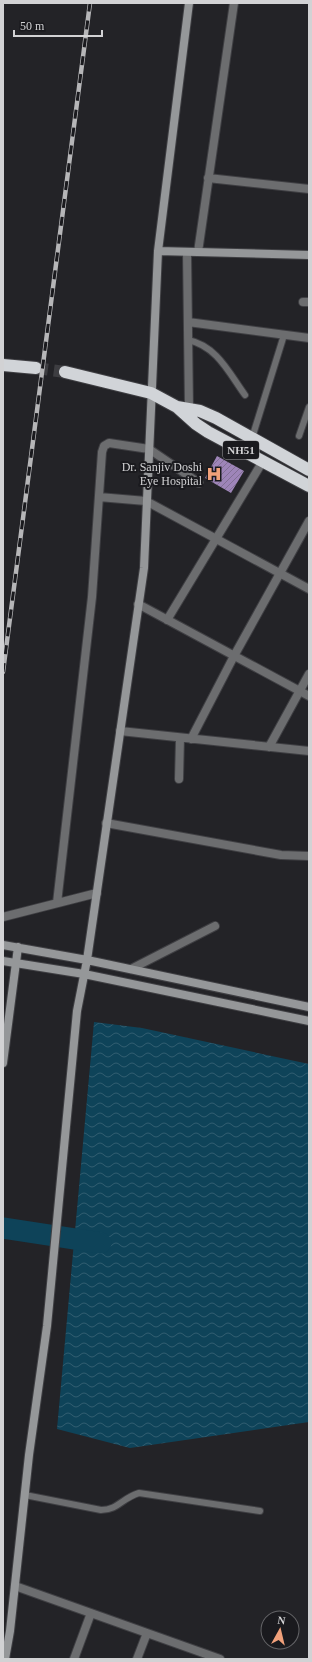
<svg xmlns="http://www.w3.org/2000/svg" width="312" height="1662" font-family="Georgia,serif">
<defs>
<pattern id="water-waves" width="16" height="10" patternUnits="userSpaceOnUse"><rect width="16" height="10" fill="#0e4359"/><path d="M0 5q4-4 8 0t8 0" fill="none" stroke="#305d70"/></pattern>
<pattern id="building-hatch" width="6" height="6" patternUnits="userSpaceOnUse"><rect width="6" height="6" fill="#9e85b9"/><path d="M-1 1l2-2M0 6l6-6M5 7l2-2" fill="none" stroke="#827095"/></pattern>
</defs>
<rect width="100%" height="100%" fill="#232327"/>
<path fill="url(#water-waves)" d="M94,1022l48,6 167,36v358l-179,26 -73,-19z"/>
<g fill="none" stroke-linecap="round" stroke-linejoin="round">
<path stroke="#0e4359" stroke-width="21" d="M3,1228l98,15"/>
</g>
<path fill="url(#building-hatch)" d="M217,456l27,15 -13,22 -26,-15z"/>
<g fill="none" stroke-linecap="round" stroke-linejoin="round">
<path stroke="#3d3d41" stroke-width="12" stroke-dasharray="12 6" stroke-linecap="butt" d="M36,368l29,4"/>
<g stroke="#3f3f43" stroke-width="8">
<path id="lane" d="M188,340c29,6 41,33 57,55
M299,436l10,-29
M252,438l32,-103
M25,1495l76,15c17,0 21,-12 38,-17l121,18"/>
</g>
<g stroke="#3f3f43" stroke-width="10">
<path id="street" d="M208,178l101,11
M187,252l2,157
M198,252l36,-249
M303,302h6
M188,322l121,16
M99,497l47,4 163,88
M138,604l171,92
M167,620l96,-159
M120,731l189,20
M191,739l43,-83 75,-135
M269,747l40,-73
M179,779l1,-41
M106,823l175,32 28,1
M57,903l35,-306 10,-145 2,-6 5,-3 40,6 50,34
M3,917l94,-24
M131,969l84,-43
M15,1586l205,73
M74,1659l17,-46
M137,1659l10,-26"/>
</g>
<g stroke="#3f3f43" stroke-width="10">
<path id="secondary" d="M158,251l151,4
M3,945l84,15 222,47
M3,961l81,13 225,47
M3,1063l15,-116
M5,1659l5,-28 19,-176 18,-129 30,-315 10,-51 57,-392 14,-317 31,-248"/>
</g>
<g stroke="#3f3f43" stroke-width="14">
<path id="highway" d="M3,365l33,3
M65,372l86,21 26,14 19,17 12,8 101,54
M177,407l23,4 16,7 93,52"/>
</g>
<use href="#lane" stroke="#6c6d6f" stroke-width="6"/>
<use href="#street" stroke="#6c6d6f" stroke-width="8"/>
<use href="#secondary" stroke="#959799" stroke-width="8"/>
<use href="#highway" stroke="#d1d4d8" stroke-width="12"/>
<g stroke="#b6b6b8" stroke-width="4.5">
<path id="rail" d="M3,672l87,-669"/>
</g>
<use href="#rail" stroke="#1a1a1e" stroke-width="3" stroke-dasharray="9" stroke-linecap="butt"/>
</g>
<defs>
<g id="hospital-bare" transform="scale(1.2)"><path d="M-5-5h3v3.5h4V-5h3V5h-3V1.5h-4V5h-3Z" fill="#f1a17b" stroke="#1a1a1e" stroke-width="2.5" paint-order="stroke"/></g>
</defs>
<g fill-rule="evenodd">
<use href="#hospital-bare" x="214" y="474"/>
</g>
<g text-anchor="middle" stroke-width="4" stroke-linejoin="round" paint-order="stroke">
<rect fill="#1a1a1e" stroke="#9b9b9d" stroke-width="1" x="223" y="441" width="36" height="18" rx="3"/>
<g font-size="11" font-weight="bold" fill="#d2d2d4">
<text x="241" y="454">NH51</text>
</g>
<g font-size="12" fill="#d2d2d4" stroke="#1a1a1e" text-anchor="end">
<text x="202" y="471">Dr. Sanjiv Doshi<tspan x="202" dy="14">Eye Hospital</tspan></text>
</g>
</g>
<rect width="312" height="1662" fill="none" stroke="#d2d2d4" stroke-width="8"/>
<g transform="translate(280 1630) rotate(8)"><circle r="19" fill="#1a1a1e" stroke="#646467"/>
<path d="M0-3L7 15L0 10L-7 15Z" fill="#f1a17b"/>
<text y="-6" font-size="11" font-weight="bold" text-anchor="middle" fill="#d2d2d4">N</text>
</g>
<path d="M14 30v6h88v-6" fill="none" stroke="#d2d2d4" stroke-width="2"/>
<text x="20" y="30" font-size="12" fill="#d2d2d4" stroke="#1a1a1e" stroke-width="3" paint-order="stroke">50 m</text>
</svg>
